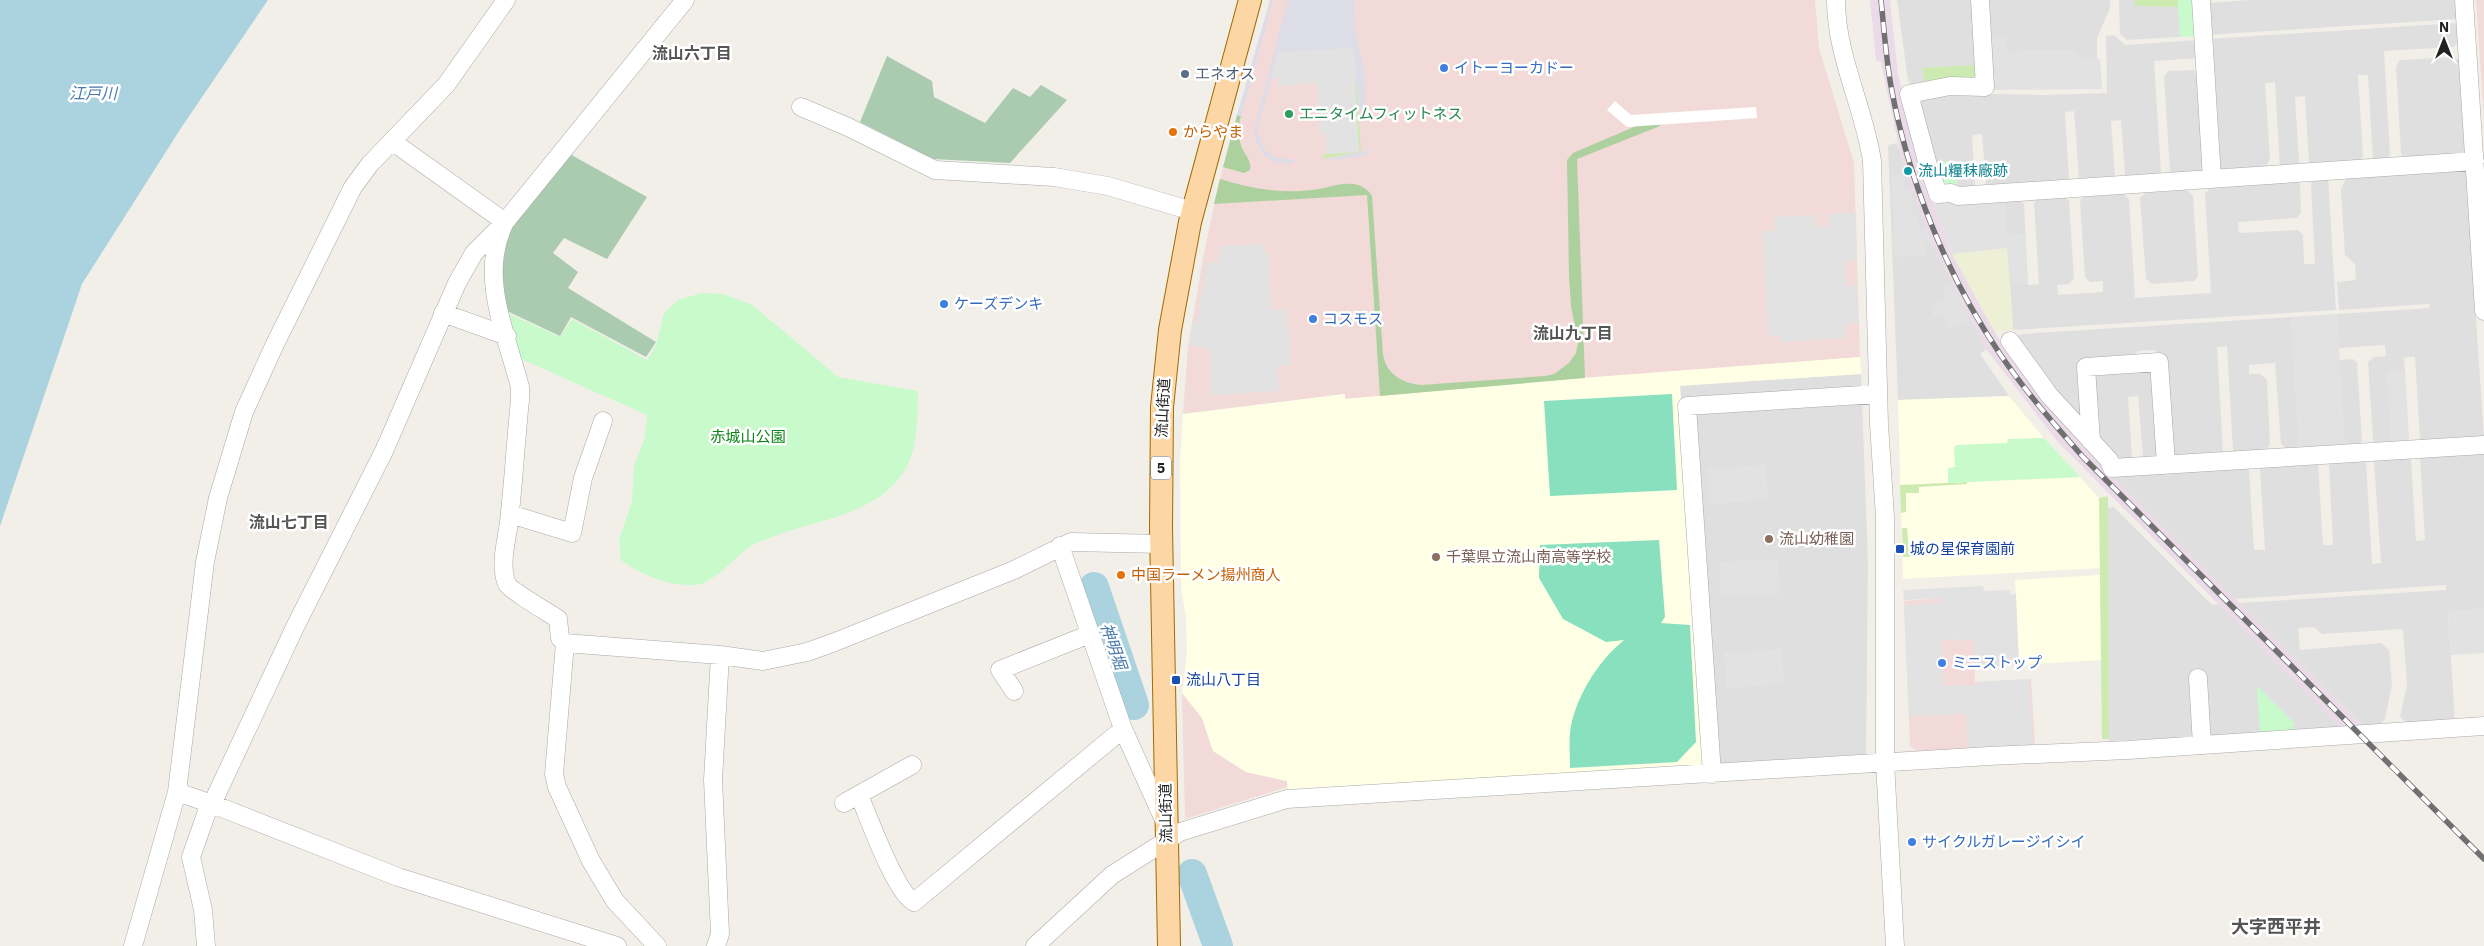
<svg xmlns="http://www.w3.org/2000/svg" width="2484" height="946" font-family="'IBM Plex Sans','Noto Sans JP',sans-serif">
<rect width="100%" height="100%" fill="#f2efe9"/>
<path fill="#e0dfdf" d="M1897,0h75l5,74 -67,10 -2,-4z
M1987,0h123v8l-13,30v21h-19v-8l-71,1 -18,-13z
M2119,0h59l2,37 -53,3 -7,-6z
M2248,0h207l2,19 -249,16 -2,-26 5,-6z
M2457,23l1,18 -4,6 -70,4 6,104 -4,5 -13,1 -5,-86h-10l5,81 -5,9 -43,3 -6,-6 -4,-66 -10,1 4,65 -6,7 -13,1 -5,-88 -10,1 5,76 -6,11 -44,3 -12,-134z
M2114,35l11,10 73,-5 1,18 -45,3 7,111 -6,6 -25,2 -5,-5 -4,-55 -10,1 4,55 -3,5 -28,1 -5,-4 -5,-67 -9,1 4,67 -4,4 -74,5 -5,-4 -4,-50 -10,1 3,50 -3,5 -14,1 -3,-30 -20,2 -16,-59 5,-6 23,-5 98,2 62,-2 -1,-57z
M2454,57l6,4 6,91 -4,4 -55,4 -6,-6 -5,-87 4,-7z
M2194,70l6,5 3,99 -28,2 -5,-5 -6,-94 4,-6z
M1897,143l32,94 57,112 -6,5 29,42 -111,4 -10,-255z
M2462,167l4,5 18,265 -58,7 -6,-6 -5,-81h-6l-5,1 1,13 -18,1 5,74 -13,1 -6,-7 -5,-78 6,-5 12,-1 -1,-11 -46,3 -2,-34 92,-6v-4l-90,6 -2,-28 19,-2 -1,-16 -10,-9 -4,-66 7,-14z
M2316,177h12l8,133 -323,20 -9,-131 14,-1 6,6 4,81 11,-1 -5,-81 5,-7h12l1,3 14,-1 3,3 5,77 -5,6 -12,1 1,10 45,-3v-11l-13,1 -5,-5 -5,-76 3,-4 41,-3 5,5 6,99 76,-5 -6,-99 5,-6 26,-1v-4l57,-4 7,5 1,29 -4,5 -59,4 1,11 59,-3 5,5 1,29h11l-4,-81z
M2187,190l6,6 5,80 -4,5 -42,3 -6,-5 -6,-81 5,-5z
M2291,317l8,130 -13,1 -5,-4 -6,-81 -26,2v9h11l7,6 3,65 -4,5 -27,5 -6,-4 -6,-105 -10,1 6,105 -5,4 -40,3 -8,-11 -5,-91 -11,-7 -16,1 -6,9 -51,3 4,63 -19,-21 -50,-68 5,-3z
M2353,359l4,4 5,78 -5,7 -12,1 -6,-89z
M2132,370l5,3 18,-1 6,88 -13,1 -5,-5 -5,-60 -10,1 4,60 -3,5 -14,1 -18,-24 -5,-61 5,-5z
M1861,374l7,188 -2,193 -161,12 -25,-382z
M2484,451v158l-36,3 7,110 -46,3v-3h-3l-6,-5 7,-32 -4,-56 -81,5 -8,-7 -16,1 2,22 81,-7 8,7 3,35 -7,34 -5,5 -18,1 -123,-122 207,-13v-5l-212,14 -125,-126 134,-9 6,6 5,80h11l-5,-81 6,-6 47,-3 5,4 5,81h10l-4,-81 5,-5 27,-2 5,5 6,102 9,-1 -7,-102 4,-5 28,-2 5,5 5,82 9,-1 -5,-82 5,-5z
M2114,507l98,98 7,-1 122,124 -129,11 -16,-4 -5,6 -36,2v-4l-46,2 -2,-233z"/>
<path fill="#f2dad9" d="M1270,0h545l4,48 35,115 6,194 -515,42 -1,-5 -161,20 5,-67 16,-94 15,-71z
M2476,0h8v119z
M1941,598l1,42 32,-1 1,43 56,-3 4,66 -117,7 -8,-6 -6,-145z
M1182,693l20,25 11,33 33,21 41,9v6l-102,32z"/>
<path fill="#ebdbe8" d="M1870,0h20l8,75 29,112 25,66 52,95 51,67 40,44 273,272 -27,-3 -284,-287 -71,-92 -57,-112 -27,-76 -21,-99 -5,-2z"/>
<path fill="#ffffe5" d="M1860,357l1,17 -181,12 25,381 -417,28 -1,-14 -41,-9 -33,-21 -11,-33 -20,-25 5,-39 -1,-37 -5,-29 -1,-125 3,-49 162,-20v5l183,-17z
M2009,396l33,40 57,62 1,70 -197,11 -5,-179z
M2100,575l1,85 -82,5 -4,-85z"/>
<path fill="#eef0d5" d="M2008,248l5,82 -19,1 -42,-77z"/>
<path fill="#cdebb0" d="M2135,0h43v7l-43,-1z
M1976,65l1,9 -6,5 -46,3 -3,-14z
M1357,84l4,68 -40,7 5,-5 33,-2 -4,-67 -13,1z
M1967,482v2l-48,3v6h-13v19l-5,1 -1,-28z
M2108,496l1,243h-7l-3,-241z
M1902,528h5l2,25 62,-3v3l-68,4z"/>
<path fill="#add19e" d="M1237,115l4,1c-3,10 -3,22 1,32 3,7 10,13 8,22l-6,3 -21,-6z
M1660,124v2l-83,33 8,219 -205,18 -13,-201 -153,9 6,-25c30,9 59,15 91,11 14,-1 29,-8 42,-6 8,1 15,5 19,12l11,158c3,20 19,29 38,31l124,-9 9,-2 15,-11 7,-10 2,-10 -7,-37 -2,-30 -2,-116 6,-7 63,-27z"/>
<path fill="#aacbaf" d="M887,56l45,25 2,16 51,26 28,-35 17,9 11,-12 26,15 -57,63 -77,-4 -73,-37z
M568,153l79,44 -40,62 -43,-21 -11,15 25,19 -10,16 88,54 -10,15 -75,-40 -11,19 -55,-26 -7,-23 8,-56z"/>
<path fill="#c8facc" d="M2178,0h17l3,36 -18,1z
M1955,161l2,24c-16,1 -17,-8 -22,-22z
M702,293l21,1 29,11 86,72 80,14c-1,26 1,59 -15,82 -28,42 -87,47 -131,64 -7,3 -15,5 -21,9 -15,10 -38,38 -56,39 -26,1 -54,-10 -74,-25l-2,-20 13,-39 2,-35 11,-29 2,-22 -128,-57 -12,-45 53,24 12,-18 75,41 9,-15 8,-32 14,-13z
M2044,438l36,39 -132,6v-15l7,-1 -1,-19 2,-3 51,-2 1,-4z
M2257,686l38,38 -4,7 -31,2z"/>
<path fill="#88e0be" d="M1672,394l5,96 -127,6 -6,-95z
M1659,540l6,77 -4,6 29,2 6,117 -19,20 -107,6c0,-11 -1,-24 0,-35 4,-34 28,-72 54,-93l-18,2 -43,-23 -24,-41 1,-33z"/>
<path fill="#e2e2e2" d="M2006,38l1,14 71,-1v8h22l2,30 -110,1 -3,-51z
M1355,48l2,36 -15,1h13l4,67 -33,2v-20h-6l-3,-51 -38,3 -1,-8h-7l7,-26z
M1905,174v13l6,1 1,27h7v14h7l5,13 -6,1 1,13 -32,1 -2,-27 2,-1 -1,-25 -2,-1 1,-28z
M2004,199l3,36 18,-1 3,50 -18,1 -3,-37 -55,6 -19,-50z
M1856,212l1,48 -11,1v25h11l2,37 -14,1 1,14 -65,4 -2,-6h-11l-6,-105h13l-1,-14 42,-2v12l13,-1v-12z
M1264,244l1,9h3l4,57 15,-1 4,56 -14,1 2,25 -69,4v-46l-21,-4 3,-22h5l10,-61 11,1 3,-17z
M1950,282l19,37 -20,11 -7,-14h-9l-1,-9 15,-9 -6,-11z
M2337,314l8,135 -46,2 -8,-134z
M2387,371h18l4,68 -5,6 -12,1z
M1766,465l2,35 -59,4 -2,-35z
M1778,559l2,35 -59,3 -2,-35z
M1983,586l1,5 26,-1v5l6,-1 3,71 -45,2v-28l-32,1 2,46 34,-1v-3l51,-3 4,67 -65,3 -2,-35 -57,3 -5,-112 37,-2 -1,-5 -36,2 -1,-10z
M2484,609v44l-33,2 -3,-44z
M1782,649l2,35 -58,4 -2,-35z"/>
<path fill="#dddde8" d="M1270,0h3l-32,116 -4,-1z
M1288,0h66l2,34 8,34 2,41 -8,1 -4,-62 -76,4 -21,79 8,19 12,8 18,2 -4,4 -15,-2 -12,-7 -8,-13 -2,-13z
M1369,150v4l-11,3 -38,4z"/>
<path fill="#aad3df" d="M0,0h268l-87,128 -99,156 -82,242z"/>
<path fill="#fff" d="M1615,101l16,14 125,-8 1,11 -130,9 -20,-17z"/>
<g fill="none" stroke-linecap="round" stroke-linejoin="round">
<path stroke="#aad3df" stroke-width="30" d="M1094,587l40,118
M1192,874l26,72"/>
<g stroke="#a9a9a9" stroke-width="19">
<path id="minor" d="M1836,0c0,56 28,107 36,161l7,263 6,93v245l10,184
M1980,0l5,87 -35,-1 -41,8 19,71 10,29 13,-1 7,3 517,-35
M2201,0l11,179
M2464,0l20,311
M801,107l47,20 87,43 119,7 54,9 84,25
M393,142l112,80c-27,53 1,111 15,165v13c-4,38 -6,75 -10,112 -1,23 -12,50 -3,72 3,6 42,29 51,35l2,19 5,5 155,12 43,6 44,-9 28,-10 179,-72 57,-28 90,2
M443,313l64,23
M2010,341l39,54 60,65 3,8 372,-23
M2091,441l-5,-74 73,-5 7,102
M510,514l62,19 11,-55 20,-57
M565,643l-11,131 3,13 34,74 24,40 42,45
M2198,678l4,67
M1014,691l-14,-21 90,-36
M1123,729l42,93
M1712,774l-25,-368 191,-12
M177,792l35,12 186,73 219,69
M859,795c10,23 36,97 55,107l209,-173 -63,-183
M844,803l68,-38
M212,804l83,-177 89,-176 73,-168 17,-30 31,-31 180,-222
M133,946l44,-154 28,-230 13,-64 26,-86 31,-68 78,-157 17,-23 76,-79 60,-85
M206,946l-3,-36 -12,-53 19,-54
M716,946l4,-12 -7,-154 7,-125
M1035,946l77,-71 68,-43 107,-33 702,-43 139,-6 356,-24"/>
</g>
<g stroke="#a06b00" stroke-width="24">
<path id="major" d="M1169,946l-8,-418 1,-121 8,-77 20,-108 60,-222"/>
</g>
<use href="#minor" stroke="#fff" stroke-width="18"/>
<use href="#major" stroke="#fcd6a4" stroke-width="22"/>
<g stroke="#707070" stroke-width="5.5">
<path id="rail" d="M1881,0c3,29 5,58 10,86 17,94 56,190 109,268 25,37 54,70 83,103l401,402"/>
</g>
<use href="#rail" stroke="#fff" stroke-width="4" stroke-dasharray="11" stroke-linecap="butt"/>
</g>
<g fill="#3f7fe0" stroke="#fff" stroke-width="2">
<circle cx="1444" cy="68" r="5"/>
<circle cx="944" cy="304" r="5"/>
<circle cx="1313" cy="319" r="5"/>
<circle cx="1942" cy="663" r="5"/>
<circle cx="1912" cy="842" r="5"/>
</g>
<circle fill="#5c6f8a" stroke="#fff" stroke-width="2" cx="1185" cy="74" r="5"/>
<circle fill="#2e9e5b" stroke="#fff" stroke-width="2" cx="1289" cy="114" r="5"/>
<g fill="#e8710a" stroke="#fff" stroke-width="2">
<circle cx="1173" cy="132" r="5"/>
<circle cx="1121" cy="575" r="5"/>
</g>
<circle fill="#0f9aa8" stroke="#fff" stroke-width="2" cx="1908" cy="171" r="5"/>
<g fill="#8d6e63" stroke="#fff" stroke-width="2">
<circle cx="1769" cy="539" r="5"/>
<circle cx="1436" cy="557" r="5"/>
</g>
<g fill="#1a4fb4" stroke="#fff" stroke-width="2">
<rect x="1895" y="544" width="10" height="10" rx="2.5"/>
<rect x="1171" y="675" width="10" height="10" rx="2.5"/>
</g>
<g text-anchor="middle" stroke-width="5" stroke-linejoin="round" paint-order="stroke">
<rect fill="#fff" stroke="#646464" stroke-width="1" x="1151" y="456.5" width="20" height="23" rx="4"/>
<g font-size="14" font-weight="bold" fill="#222">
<text x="1161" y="473">5</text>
</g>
<g font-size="15" fill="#366cbe" stroke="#fff" text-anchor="start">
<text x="1454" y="73">イトーヨーカドー</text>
<text x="954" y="309">ケーズデンキ</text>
<text x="1323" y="324">コスモス</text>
<text x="1952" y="668">ミニストップ</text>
<text x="1922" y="847">サイクルガレージイシイ</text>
</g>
<g font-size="15" fill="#4e5e75" stroke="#fff" text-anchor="start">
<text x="1195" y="79">エネオス</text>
</g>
<g font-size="15" fill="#27864d" stroke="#fff" text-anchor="start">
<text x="1299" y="119">エニタイムフィットネス</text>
</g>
<g font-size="15" fill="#c56008" stroke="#fff" text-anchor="start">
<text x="1183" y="137">からやま</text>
<text x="1131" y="580">中国ラーメン揚州商人</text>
</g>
<g font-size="15" fill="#0d838f" stroke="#fff" text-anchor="start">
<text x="1918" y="176">流山糧秣廠跡</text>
</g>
<g font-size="15" fill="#222" stroke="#fff">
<text transform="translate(1163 408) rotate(-87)" y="5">流山街道</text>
<text transform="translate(1166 813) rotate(-91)" y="5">流山街道</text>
</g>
<g font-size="15" fill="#0c8416" stroke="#fff">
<text x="748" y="442">赤城山公園</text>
</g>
<g font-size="15" fill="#785e54" stroke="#fff" text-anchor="start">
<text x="1779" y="544">流山幼稚園</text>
<text x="1446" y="562">千葉県立流山南高等学校</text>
</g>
<g font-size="15" fill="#164399" stroke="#fff" text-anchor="start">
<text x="1910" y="554">城の星保育園前</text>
<text x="1186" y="685">流山八丁目</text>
</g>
<g font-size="16" font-weight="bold" fill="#555" stroke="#fff">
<text x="692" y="59">流山六丁目</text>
<text x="1573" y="339">流山九丁目</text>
<text x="289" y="528">流山七丁目</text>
</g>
<g font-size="16" font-style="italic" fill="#4a7aab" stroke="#fff">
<text x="93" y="99">江戸川</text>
<text transform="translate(1114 646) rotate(71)" y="6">神明堀</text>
</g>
<g font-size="18" font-weight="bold" fill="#555" stroke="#fff">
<text x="2276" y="933">大字西平井</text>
</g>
</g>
<g transform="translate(2444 40)" stroke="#ffffff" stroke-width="4" paint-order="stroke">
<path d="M0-4L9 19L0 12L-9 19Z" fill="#222222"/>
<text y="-8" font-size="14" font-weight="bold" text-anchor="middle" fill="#222222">N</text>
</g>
</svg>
